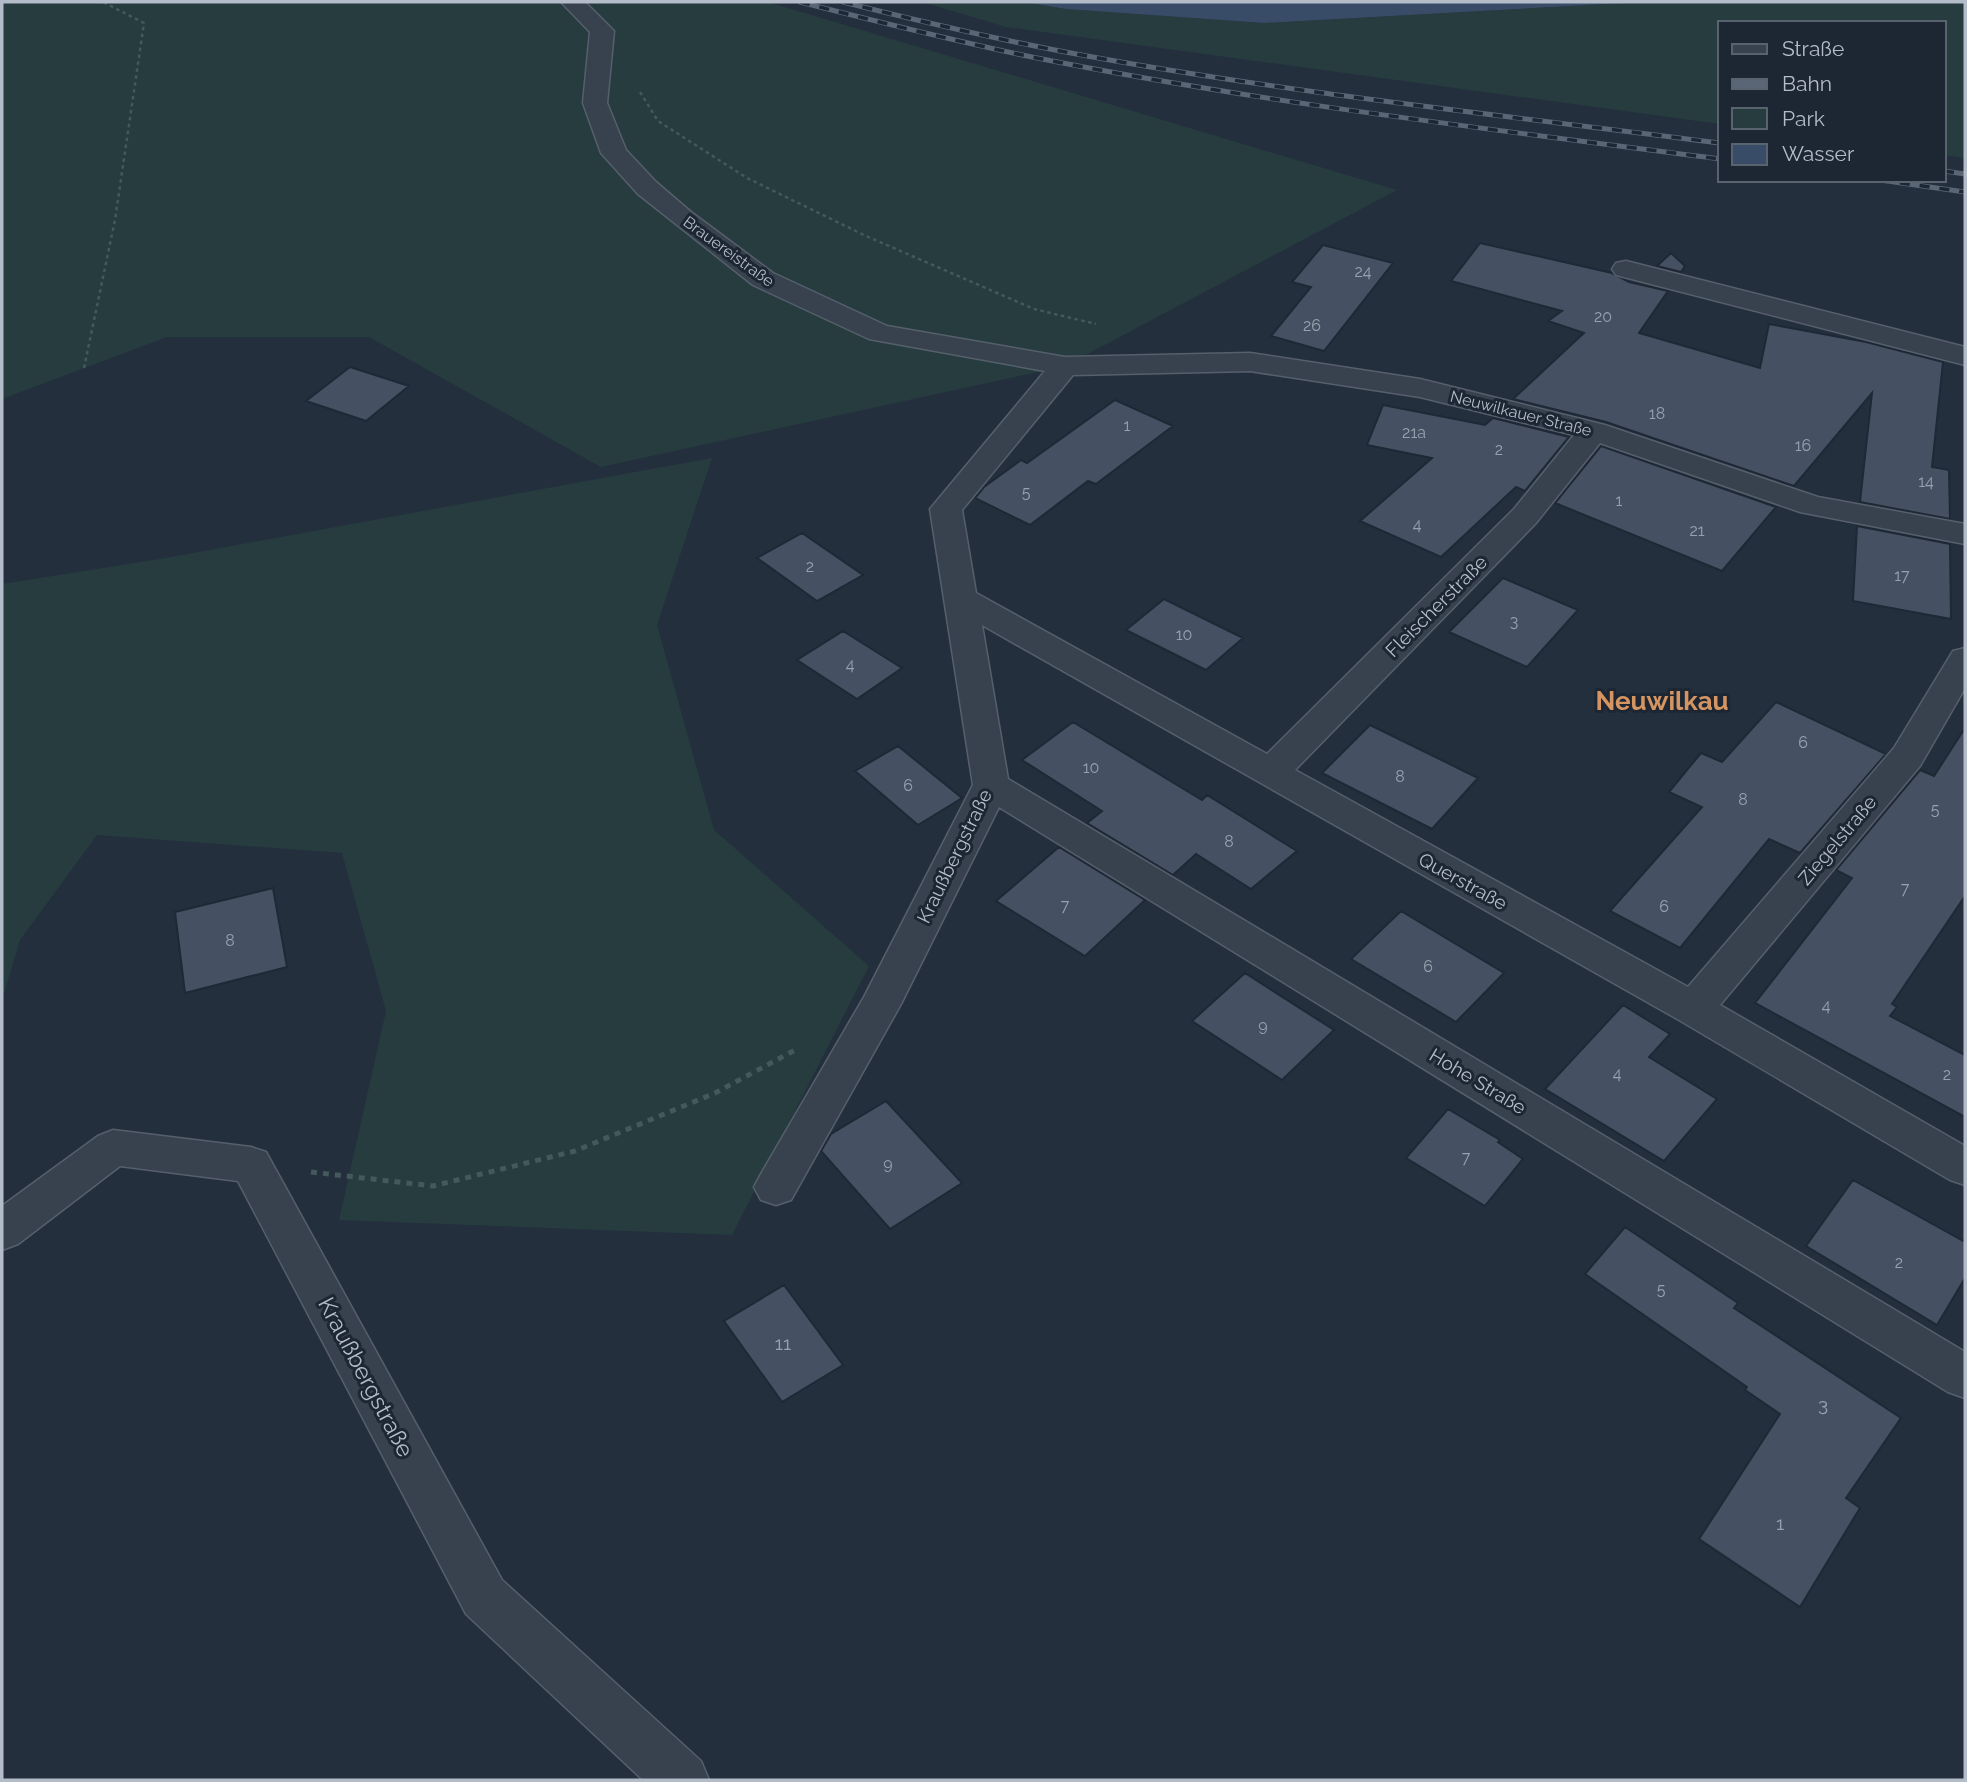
<svg xmlns="http://www.w3.org/2000/svg" width="1967" height="1782" font-family="Raleway,sans-serif">
<rect width="100%" height="100%" fill="#242f3e"/>
<path fill="#263c3f" d="M2,2h766l629,188 -332,176 -464,101 -232,-130h-202l-165,62z
M922,2h102l42,7 198,14 379,-21h322v156l-21,-3v-132h-224v101l-714,-97z
M712,458l-55,167 57,205 155,136 -137,269 -393,-15 47,-209 -44,-158 -245,-18 -77,105 -18,60v-416l164,-26z"/>
<path fill="#394c67" d="M1024,2h619l-379,21 -198,-14z"/>
<path fill="#455162" stroke="#1f2835" stroke-width="2" d="M1480,243l132,30 17,9 39,9 -29,42 121,35 9,-44 97,18 77,20 -11,105 17,3 1,49 -90,-17 12,-109 -78,93 -188,-64 -93,-23 71,-66 -36,-12 14,-10 -111,-30z
M1323,245l70,18 -69,88 -53,-15 40,-49 -19,-5z
M1671,253l14,13 -4,6 -24,-6z
M350,367l59,19 -43,35 -60,-20z
M1115,400l58,26 -77,58 -8,-3 -58,44 -55,-27 9,-11 37,-27 6,3z
M1383,405l102,20 8,-7 76,19 -44,54 -9,-4 -75,70 -81,-36 72,-63 -65,-13z
M1601,446l175,61 -54,64 -167,-68z
M1857,526l93,18 1,75 -98,-18z
M802,533l61,42 -46,26 -60,-43z
M1503,578l75,32 -51,57 -78,-35z
M1164,599l79,39 -37,32 -80,-40z
M843,631l59,37 -45,31 -60,-39z
M1776,702l110,52 -86,99 -31,-14 -89,109 -70,-37 92,-104 -33,-15 32,-39 21,9z
M1073,722l129,78 5,-5 90,56 -46,38 -55,-35 -23,21 -86,-52 15,-12 -80,-51z
M1370,725l108,53 -46,51 -110,-56z
M1965,728v168l-73,108 5,3 -7,9 75,39v62l-210,-114 97,-125 -16,-8 84,-100 14,6z
M898,746l64,52 -44,27 -63,-54z
M1059,847l86,53 -60,56 -89,-55z
M273,888l14,79 -102,26 -10,-81z
M1401,911l103,62 -48,49 -105,-63z
M1245,973l89,57 -52,50 -90,-59z
M1623,1005l47,29 -21,23 68,42 -53,62 -119,-72z
M886,1101l76,82 -72,46 -69,-78 10,-17z
M1448,1109l52,31 -2,2 25,17 -38,47 -79,-48z
M1853,1180l112,62v36l-28,47 -131,-79z
M1625,1227l113,76 -4,5 167,110 -55,80 14,10 -60,99 -101,-68 81,-125 -35,-24 2,-3 -162,-113z
M784,1285l59,80 -61,37 -58,-81z"/>
<g fill="none" stroke-linecap="round" stroke-linejoin="round">
<g stroke="#565f6c" stroke-width="3">
<path id="minor" d="M561,2h24l29,29 -7,72 19,47 30,32 35,30 82,61 114,53 178,31 185,-4 170,26 185,46 213,72 147,27v20l-165,-32 -200,-69 -64,80 -241,247 393,217 206,-239 59,-97 12,-3v40l-45,78 -200,239 245,141v39l-15,-5 -271,-160 -697,-395 26,154 957,573v46l-17,-6 -949,-585 -98,197 -110,196 -15,5 -15,-5 -7,-13 7,-13 103,-177 109,-212 -43,-276 115,-138 -176,-32 -116,-54 -115,-91 -37,-41 -18,-50 7,-71zM1250,371l170,26 154,38 -60,74 -247,245 -291,-161 -14,-83 111,-135z
M1626,261l339,86v18l-349,-90 -4,-6 4,-6z
M113,1130l138,17 15,5 236,428 199,181 8,19h-66l-177,-166 -228,-433 -118,-15 -102,78 -16,6v-44l96,-70z"/>
</g>
<path stroke="#44595c" stroke-width="2.5" stroke-dasharray="3.5 3.5" stroke-linecap="butt" d="M640,92l18,29 89,57 119,58 168,73 62,15
M84,368l31,-148 29,-197 -41,-21"/>
<path stroke="#44595c" stroke-width="5" stroke-dasharray="6 6" stroke-linecap="butt" d="M311,1172l122,14 142,-35 140,-58 82,-44"/>
<use href="#minor" fill="#38414e" fill-rule="evenodd"/>
<g stroke="#5a6575" stroke-width="5">
<path id="rail" d="M800,2c75,19 151,38 227,54 229,46 462,73 693,103
M843,2c72,18 144,35 217,49 218,41 440,64 660,92
M1944,171l21,3
M1880,180l85,12"/>
</g>
<use href="#rail" stroke="#1d2633" stroke-width="3.5" stroke-dasharray="10" stroke-linecap="butt"/>
</g>
<g text-anchor="middle" stroke-width="6" stroke-linejoin="round" paint-order="stroke">
<g font-size="16" fill="#b4bcc9" stroke="#1d2633">
<text transform="translate(729 251) rotate(36)" y="6">Brauereistraße</text>
<text transform="translate(1521 413) rotate(14)" y="6">Neuwilkauer Straße</text>
</g>
<g font-size="16" fill="#98a1af">
<text x="1363" y="277">24</text>
<text x="1603" y="322">20</text>
<text x="1312" y="331">26</text>
<text x="1657" y="419">18</text>
<text x="1127" y="431">1</text>
<text x="1414" y="438">21a</text>
<text x="1803" y="451">16</text>
<text x="1499" y="455">2</text>
<text x="1926" y="487">14</text>
<text x="1026" y="498">5</text>
<text x="1619" y="506">1</text>
<text x="1417" y="530">4</text>
<text x="1697" y="536">21</text>
<text x="810" y="572">2</text>
<text x="1902" y="581">17</text>
<text x="1514" y="627">3</text>
<text x="1184" y="640">10</text>
<text x="850" y="670">4</text>
<text x="1803" y="748">6</text>
<text x="1091" y="773">10</text>
<text x="1400" y="782">8</text>
<text x="908" y="791">6</text>
<text x="1743" y="805">8</text>
<text x="1935" y="815">5</text>
<text x="1229" y="847">8</text>
<text x="1905" y="894">7</text>
<text x="1065" y="911">7</text>
<text x="1664" y="912">6</text>
<text x="230" y="946">8</text>
<text x="1428" y="972">6</text>
<text x="1826" y="1011">4</text>
<text x="1263" y="1031">9</text>
<text x="1617" y="1079">4</text>
<text x="1947" y="1080">2</text>
<text x="1466" y="1163">7</text>
<text x="888" y="1169">9</text>
<text x="1899" y="1268">2</text>
<text x="1661" y="1295">5</text>
</g>
<g font-size="19" fill="#b4bcc9" stroke="#1d2633">
<text transform="translate(1436 606) rotate(-45)" y="7">Fleischerstraße</text>
<text transform="translate(1837 840) rotate(-50)" y="7">Ziegelstraße</text>
<text transform="translate(954 856) rotate(-64)" y="7">Kraußbergstraße</text>
<text transform="translate(1463 881) rotate(29)" y="7">Querstraße</text>
<text transform="translate(1478 1081) rotate(31)" y="7">Hohe Straße</text>
</g>
<g font-size="19" fill="#98a1af">
<text x="783" y="1350">11</text>
<text x="1823" y="1411">3</text>
<text x="1780" y="1530">1</text>
</g>
<g font-size="23" fill="#b4bcc9" stroke="#1d2633">
<text transform="translate(366 1377) rotate(62)" y="8">Kraußbergstraße</text>
</g>
<g font-size="26" font-weight="bold" fill="#d59563" stroke="#1d2633">
<text x="1662" y="710">Neuwilkau</text>
</g>
</g>
<rect width="1967" height="1782" fill="none" stroke="#b4bcc9" stroke-width="7"/>
<rect x="1718" y="21" width="228" height="161" fill="#1d2633" stroke="#59626f" stroke-width="2"/>
<rect x="1732" y="44" width="35" height="10" fill="#38414e" stroke="#59626f" stroke-width="2"/>
<text x="1782" y="56" font-size="21" fill="#b4bcc9">Straße</text>
<rect x="1732" y="79" width="35" height="10" fill="#5a6575" stroke="#59626f" stroke-width="2"/>
<text x="1782" y="91" font-size="21" fill="#b4bcc9">Bahn</text>
<rect x="1732" y="108" width="35" height="21" fill="#263c3f" stroke="#59626f" stroke-width="2"/>
<text x="1782" y="126" font-size="21" fill="#b4bcc9">Park</text>
<rect x="1732" y="144" width="35" height="21" fill="#394c67" stroke="#59626f" stroke-width="2"/>
<text x="1782" y="161" font-size="21" fill="#b4bcc9">Wasser</text>
</svg>
